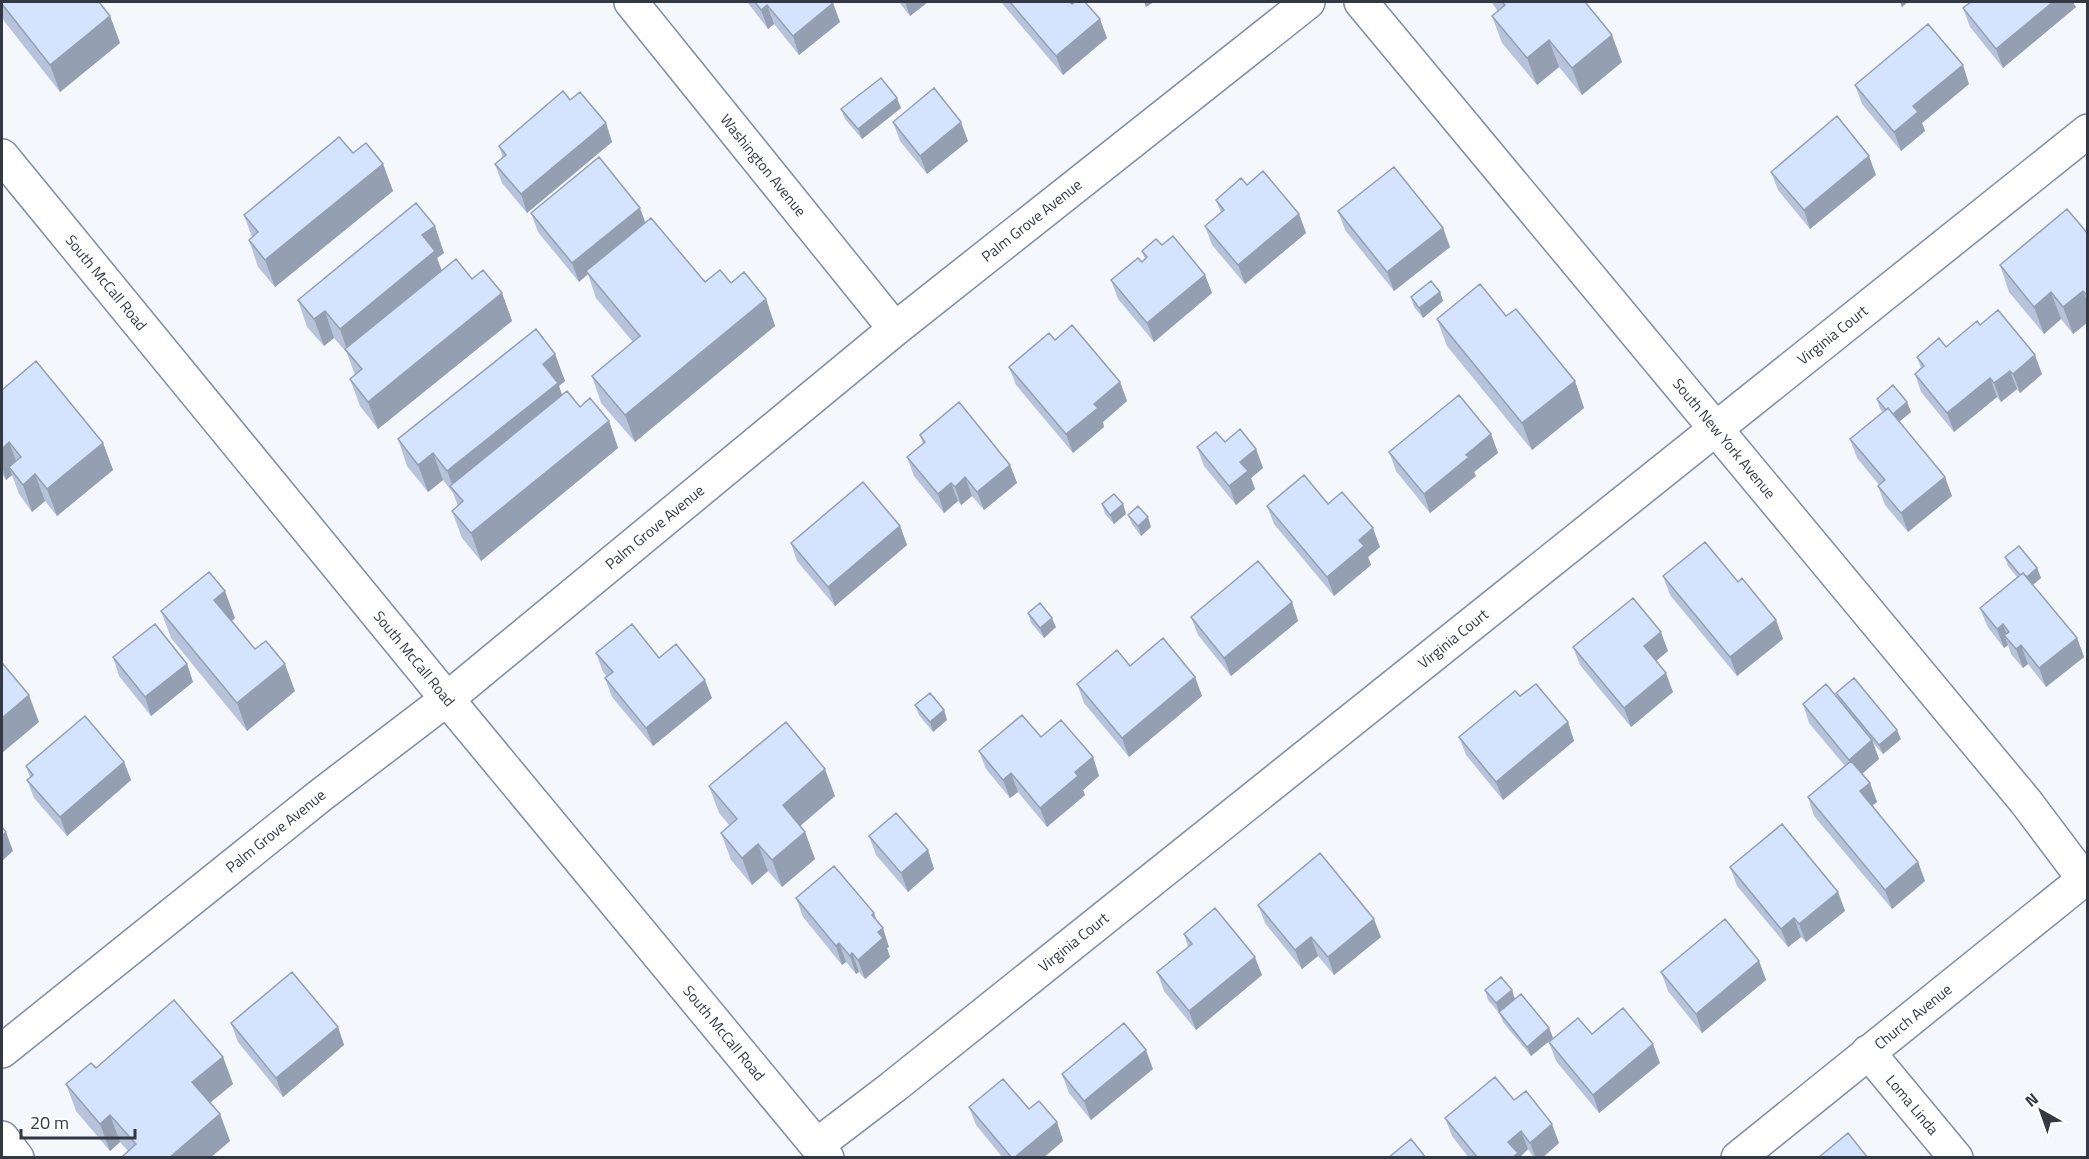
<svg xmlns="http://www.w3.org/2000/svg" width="2089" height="1159" font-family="'Titillium Web',sans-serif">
<rect width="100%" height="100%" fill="#f4f7fc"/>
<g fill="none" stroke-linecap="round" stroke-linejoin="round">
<g stroke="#7e8ca4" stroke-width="36">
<g id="minor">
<path id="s1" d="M631,2l264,327"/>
<path id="s2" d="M1361,2l665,800 58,77"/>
<path id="s3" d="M2,156l445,543 380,459"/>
<path id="s4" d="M2,1051l319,-256 126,-96 448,-370 413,-327"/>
<path id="s5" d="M1868,1052l88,106"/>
<path d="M2,1138l15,20"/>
<path id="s6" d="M817,1145l76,-58 1195,-956"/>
<path id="s7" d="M1738,1158l350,-282"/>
</g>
</g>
<use href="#minor" stroke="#fff" stroke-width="33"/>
</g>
<path fill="#b6c3da" d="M2,2l108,14 10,27 -60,49 -56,-71 -2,-6z
M747,2h84l9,20 -41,33 -25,-31 -6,5z
M899,2h29l-18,14z
M1001,2h69l37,36 -44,37z
M1491,2h94l37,60 -40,33 -23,-28 -22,18 -35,-42 -10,-27 6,-5z
M2076,7l-73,61 -33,-41 -7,-19z
M1969,84l-47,39 3,8 -24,20 -39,-47 -7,-19z
M901,108l-39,31 -17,-20 -4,-10z
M893,122l75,19 -41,33 -27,-33z
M606,123l6,19 -85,71 -25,-30 -7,-19 8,-6 -4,-12z
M353,153l30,11 10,27 -118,96 -17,-20 -9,-27 3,-3 -8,-22z
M1771,172l105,3 -66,54 -32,-39z
M1247,185l52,29 7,19 -61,51 -33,-39 -7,-19 16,-13 -5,-13z
M1338,211l105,17 7,19 -56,44 -49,-61z
M531,213l115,9 59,60 26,1 35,16 9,27 -140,116 -34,-39 -9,-27 41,-34 -37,-44 -8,-24 -9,8 -41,-50z
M2088,234v88l-15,12 -12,-15 -17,15 -35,-42 -9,-27z
M1162,245l43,30 7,18 -58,49 -36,-43 -7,-19 34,-21 -3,-8z
M444,253l-7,5 5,12 30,9 30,14 10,28 -134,108 -18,-23 -10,-27 5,-4 -8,-22 -13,-15 -10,8 -17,-19 -9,-27z
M1440,292l3,9 -20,17 -9,-11 -3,-10z
M1506,316l69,65 9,27 -52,42 -85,-104 -10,-27z
M1980,325l62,49 -22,19 -3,-4 -16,13 -4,-5 -43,35 -33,-40 -6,-18 6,-6 -4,-11 29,-10z
M1055,340l65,42 7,19 -24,21 1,5 -31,26 -57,-68 -7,-18z
M555,354l10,27 -6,5 3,9 18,12 29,14 9,27 -137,113 -19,-23 -10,-27 6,-5 -5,-13 -10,-13 -15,12 -21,-26 -9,-27z
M2,390l101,53 10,27 -56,46 -12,-15 -13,11 -13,-18 -7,-19 -6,5 -4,-6z
M1877,399l30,3 4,10 -12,10 53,74 -44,36 -23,-27 -7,-19 1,-1 -22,-27 -7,-19 33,-27 -3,-3z
M1491,434l7,19 -24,19 2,4 -46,37 -34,-42 -7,-19z
M920,435l90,30 7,18 -33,27 -12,-14 -11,9 -3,-4 -14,12 -30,-37 -7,-19 16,-13z
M1225,442l31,7 7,19 -12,10 4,11 -19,16 -32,-39 -7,-19z
M1102,504h21l3,10 -12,10 -9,-10z
M1267,506l113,41 -12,10 3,8 -37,31 -60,-72z
M1128,515l23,12 -10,9 -9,-12z
M900,526l7,19 -72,61 -38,-45 -6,-18z
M2005,557l32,11 4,10 -8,7 44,53 7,19 -38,30 -18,-23 -5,4 -12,-14 -3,-9 -4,3 -17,-22 -7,-18 37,-31 -9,-11z
M1663,576l75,6 38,38 7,19 -46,37 -67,-81z
M1292,602l6,19 -67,55 -33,-41 -7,-18z
M161,611l74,7 -3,3 23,28 40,42 -48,40 -76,-93z
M1028,613l28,14 -12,11 -13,-15z
M1573,647l95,4 -12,10 17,31 -42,35 -51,-62z
M596,653l116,45 -59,48 -41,-49 -7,-19 2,-1 -4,-5z
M113,657l74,7 6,18 -42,34 -32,-40z
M1130,666l65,11 7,19 -73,61 -45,-54 -7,-19z
M1836,693l65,46 -18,15 -10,-11 6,16 -17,15 8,9 7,19 -5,4 46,56 7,19 -33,28 -78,-93 -6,-19 37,-31 -36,-43 -6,-19 36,-4z
M1520,696l48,26 6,19 -71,59 -37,-45 -7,-18z
M915,705l29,5 3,10 -14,12 -14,-17z
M1041,737l52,20 6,19 -16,14 2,5 -38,32 -29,-35 -8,6 -24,-29 -7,-18z
M124,762l7,18 -64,56 -33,-38 -7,-18 3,-3 -4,-11z
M709,786l126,10 -35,30 5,6 10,27 -33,28 -14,-16 -16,14 -21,-25 -10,-27 9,-7 -11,-13z
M869,836l59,14 6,19 -26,23 -32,-37z
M1730,867l108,25 7,19 -39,31 -5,-5 -13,10 -51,-61z
M796,898l81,23 12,26 -2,1 3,9 -25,22 -6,-7 -3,2 -10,-12 -4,3 -39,-48z
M1258,905l123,32 -47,38 -16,-19 -16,13 -37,-46z
M1184,934l78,41 -66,55 -32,-39 -7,-19 31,-25z
M1759,961l7,19 -64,53 -34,-42 -7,-19z
M1485,990h27l3,9 34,29 4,10 -22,18 -28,-34 -4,-9 -11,-13z
M231,1023l107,4 6,18 -61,52 -45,-55z
M1592,1034l68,29 -61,50 -43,-52 -7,-19z
M223,1057l10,27 -23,19 10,11 10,27 -20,17h-86l-1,-2 5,-5 -8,-9 -10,9 -34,-40 -10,-27 30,-16z
M1153,1069l-62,51 -22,-27 -7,-19z
M1514,1100l45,43 -17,15h-8l-6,-9 -9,9h-50l-17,-22 -7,-18z
M969,1107l60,2 28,13 6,19 -20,17h-40l-27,-33z"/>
<path fill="#949fb2" d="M905,2h23l-18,14z
M1144,2h10l-8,5z
M1900,2h8l-6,5z
M2053,2h20l3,5 -73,61 -7,-19z
M833,3l7,19 -41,33 -6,-19z
M767,5l7,19 -6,5 -7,-19z
M110,16l10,27 -60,49 -10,-27z
M1100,19l7,19 -44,37 -7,-19z
M1612,35l10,27 -40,33 -10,-27z
M1549,40l10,27 -22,18 -10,-27z
M1963,65l6,19 -47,39 3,8 -24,20 -7,-19 19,-26z
M897,98l4,10 -39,31 -4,-10z
M961,122l7,19 -41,33 -7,-18z
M606,123l6,19 -85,71 -6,-19z
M1869,156l7,19 -66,54 -6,-19z
M383,164l10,27 -118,96 -10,-27z
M640,208l7,19 -61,44 2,3 -9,8 -7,-19z
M1299,214l7,19 -61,51 -7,-19z
M435,226l9,27 -7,5 7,20 -96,75 -8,-24 82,-94z
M1443,228l7,19 -56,44 -7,-19z
M1205,275l7,18 -58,49 -7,-19z
M2083,291l5,12v19l-15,12 -10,-27z
M1440,292l3,9 -20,17 -4,-10z
M2051,292l10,27 -17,15 -10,-27z
M502,293l10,28 -134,108 -10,-27z
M766,299l9,27 -140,116 -10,-27z
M325,311l9,27 -10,8 -10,-27z
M555,354l10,27 -6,5 8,24 -113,79 -7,-18 96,-107z
M2035,355l7,19 -22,19 -7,-19z
M2010,371l7,18 -16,13 -7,-19z
M1990,378l7,19 -43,35 -7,-19z
M1575,381l9,27 -52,42 -10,-27z
M1120,382l7,19 -24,21 1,5 -31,26 -7,-19 28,-30z
M1907,402l4,10 -16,13 -4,-9z
M609,421l9,27 -137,113 -10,-28z
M1491,434l7,19 -24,19 2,4 -46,37 -6,-19 42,-39z
M9,442l10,27 -10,-2 3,8 -6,5 -4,-14v-17z
M103,443l10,27 -56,46 -10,-27z
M1256,449l7,19 -12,10 4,11 -19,16 -7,-19 11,-24z
M433,453l10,27 -15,12 -10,-27z
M1010,465l7,18 -33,27 -7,-18z
M35,474l10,27 -13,11 -9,-27z
M965,477l7,19 -11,9 -6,-18z
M1945,477l7,19 -44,36 -7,-19z
M951,483l7,18 -14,12 -6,-19z
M1123,504l3,10 -12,10 -4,-9z
M1148,517l3,10 -10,9 -3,-10z
M900,526l7,19 -72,61 -7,-19z
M1373,528l7,19 -12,10 3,8 -37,31 -7,-19 32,-37z
M2037,568l4,10 -13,11 -4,-9z
M225,591l10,27 -11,9 -10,-27z
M1292,602l6,19 -67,55 -7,-18z
M1052,618l4,9 -12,11 -4,-10z
M1776,620l7,19 -46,37 -7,-19z
M2003,624l6,17 -5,-6 4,10 -4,3 -7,-19z
M1661,632l7,19 -17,14 -7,-19z
M2077,638l7,19 -38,30 -7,-19z
M2021,645l7,19 -5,4 -7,-19z
M187,664l6,18 -42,34 -6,-19z
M285,664l10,27 -48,40 -10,-28z
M1666,673l7,19 -42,35 -7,-19z
M1195,677l7,19 -73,61 -7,-19z
M705,680l7,18 -59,48 -7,-18z
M29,695l10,27 -37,31v-35z
M944,710l3,10 -14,12 -3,-10z
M1568,722l6,19 -71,59 -7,-18z
M1897,730l4,9 -18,15 -4,-9z
M1872,740l7,19 -23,20 -7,-19z
M1093,757l6,19 -16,14 2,5 -38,32 -7,-19 35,-36z
M124,762l7,18 -64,56 -7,-19z
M825,769l10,27 -42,36 -10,-27z
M1011,773l7,19 -8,6 -7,-18z
M1870,783l7,19 -10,8 -7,-19z
M6,832l7,19 -11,10v-25z
M805,832l10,27 -33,28 -10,-27z
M758,844l10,27 -16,14 -10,-27z
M928,850l6,19 -26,23 -7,-19z
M1918,862l7,19 -33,28 -7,-19z
M1838,892l7,19 -39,31 -7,-18z
M874,913l6,17 3,-2 6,19 -2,1 3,9 -25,22 -7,-19 14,-45z
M1794,918l7,19 -13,10 -7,-18z
M1374,919l7,18 -47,38 -6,-18z
M1311,937l7,19 -16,13 -7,-19z
M839,943l7,19 -4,3 -6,-19z
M852,953l7,19 -3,2 -6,-18z
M1255,957l7,18 -66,55 -7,-19z
M1759,961l7,19 -64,53 -6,-19z
M1512,990l3,10 -16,13 -3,-10z
M338,1027l6,18 -61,52 -7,-19z
M1549,1028l4,10 -22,18 -4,-9z
M1653,1044l7,19 -61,50 -6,-18z
M1146,1050l7,19 -62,51 -7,-19z
M223,1057l10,27 -31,25 -10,-27z
M220,1114l10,27 -20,17h-41z
M110,1115l10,27 -10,9 -10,-27z
M1057,1122l6,19 -20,17h-29z
M1552,1124l7,19 -17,15h-6l-6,-15z
M1521,1131l7,18 -9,9h-7l-4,-16z"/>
<path fill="#d4e3fe" stroke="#949fb2" stroke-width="1.5" d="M2,2h97l11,14 -60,49 -48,-61z
M755,2h76l2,1 -40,33 -26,-31 -6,5z
M1010,2h60l2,2 3,-2h10l15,17 -44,37z
M1502,2h83l27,33 -40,33 -23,-28 -22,18 -35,-42 13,-11z
M1971,2h82l-57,47 -33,-41z
M1928,24l35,41 -50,41 5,6 -24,20 -39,-47z
M881,78l16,20 -39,31 -17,-20z
M934,88l27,34 -41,34 -27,-34z
M563,91l7,9 10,-8 26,31 -85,71 -26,-30 11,-9 -7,-9z
M1837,116l32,40 -65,54 -33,-38z
M339,137l14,16 13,-10 17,21 -118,96 -16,-20 9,-8 -14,-17z
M599,157l41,51 -68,55 -41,-50z
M1394,167l49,61 -56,44 -49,-61z
M1263,171l36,43 -61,51 -33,-39 19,-16 -8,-10 25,-22 6,7z
M416,203l19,23 -13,9 13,16 -95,78 -15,-18 -11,8 -16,-19z
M2067,209l21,25v62l-5,-5 -20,16 -12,-15 -17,15 -34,-42z
M651,218l54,64 15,-12 11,13 13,-11 22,27 -141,116 -33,-39 48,-40 -54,-65z
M1173,236l32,39 -58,48 -36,-43 27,-22 4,4 5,-5 -5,-6 14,-12 6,6z
M456,259l16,20 11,-9 19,23 -134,109 -18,-23 12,-10 -17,-20z
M1431,281l9,11 -21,16 -8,-11z
M1480,284l26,32 10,-7 59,72 -53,42 -85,-104z
M1998,310l37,45 -22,19 -3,-3 -16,12 -4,-5 -43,35 -32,-39 9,-8 -7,-9 22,-19 7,9 31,-26 3,4z
M1072,325l48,57 -26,22 4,4 -32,26 -57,-67 40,-34 6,7z
M536,329l19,25 -12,10 15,19 -111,88 -14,-18 -15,12 -20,-26z
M36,361l67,82 -56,46 -12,-15 -12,11 -14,-18 12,-10 -12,-15 -7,7v-59z
M1893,385l14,17 -14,12 -5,-6 -2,2 -9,-11z
M567,391l13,16 10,-9 19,23 -138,112 -19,-22 11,-10 -13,-15z
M1459,395l32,39 -25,21 3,2 -45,37 -35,-42z
M959,402l51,63 -33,27 -12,-15 -10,10 -4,-4 -13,11 -31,-37 18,-15 -5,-7z
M1888,408l57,69 -44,36 -23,-27 7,-6 -35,-41z
M1240,429l16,20 -16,13 8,9 -19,15 -32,-39 19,-15 9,10z
M1304,475l24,29 14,-12 31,36 -14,12 5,6 -37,31 -60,-71z
M863,482l37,44 -72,61 -37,-44z
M1114,494l9,10 -13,11 -8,-11z
M1138,506l10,11 -10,9 -10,-11z
M1705,542l33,40 4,-4 34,42 -46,37 -67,-81z
M2019,546l18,22 -10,9 -4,-4 -3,2 -15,-18z
M1258,561l34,41 -68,56 -33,-41z
M209,572l16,19 -11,9 41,49 11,-8 19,23 -48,39 -76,-92z
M2023,573l54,65 -38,30 -18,-23 -5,4 -12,-14 5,-3 -6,-8 -6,5 -17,-21z
M1633,598l28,34 -17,14 22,27 -42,35 -51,-61z
M1040,603l12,15 -12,10 -12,-15z
M155,624l32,40 -42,33 -32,-40z
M632,624l27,34 17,-14 29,36 -59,48 -41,-50 8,-6 -17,-19z
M1163,638l32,39 -73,61 -45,-54 40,-34 13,16z
M3,664l26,31 -27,23v-52z
M1854,678l43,52 -18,15 -43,-52z
M1536,684l32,38 -72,60 -37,-45 56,-46 5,5z
M1826,684l46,56 -23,20 -46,-56z
M930,693l14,17 -14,12 -15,-17z
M1022,715l19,22 20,-17 32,37 -18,15 3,4 -38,32 -29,-35 -8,7 -24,-29z
M85,716l39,46 -64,55 -33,-37 6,-5 -7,-9z
M786,722l39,47 -42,36 22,27 -33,28 -14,-16 -16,14 -21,-25 16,-14 -28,-33z
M1851,761l19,22 -10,8 58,71 -33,28 -77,-93z
M896,813l32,37 -27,23 -32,-37z
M1782,824l56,68 -39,32 -5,-6 -13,11 -51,-62z
M2,827l4,5 -4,4z
M1320,853l54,66 -46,38 -17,-20 -16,13 -37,-45z
M834,866l40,47 -2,2 11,13 -5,4 5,6 -25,22 -6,-7 -2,3 -11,-13 -3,3 -40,-48z
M1215,908l40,49 -66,54 -32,-39 35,-28 -8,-10z
M1725,919l34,42 -63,53 -35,-42z
M292,972l46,55 -62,51 -45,-55z
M1501,977l11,13 -16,13 -11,-13z
M1521,994l28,34 -22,19 -28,-35z
M174,1000l49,57 -31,25 28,32 -51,44h-44l-2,-2 13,-12 -26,-29 -10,9 -34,-40 25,-21 5,5z
M1623,1008l30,36 -60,51 -44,-53 29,-24 14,16z
M1124,1023l22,27 -62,51 -22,-27z
M1495,1077l19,23 12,-9 26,33 -22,19 -9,-12 -13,11 10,11 -6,5h-34l-33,-40z
M1003,1079l26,30 10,-8 18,21 -43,36h-2l-43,-51z
M1848,1133l20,25h-50z
M1411,1139l15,19h-38z"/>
<g text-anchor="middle" stroke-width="4.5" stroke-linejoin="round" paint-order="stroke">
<g font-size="15" fill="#333943" stroke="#fff">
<text dy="5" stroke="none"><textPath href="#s1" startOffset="210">Washington Avenue</textPath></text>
<text dy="5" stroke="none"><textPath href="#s4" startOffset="1323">Palm Grove Avenue</textPath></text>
<text dy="5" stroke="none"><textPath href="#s3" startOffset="164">South McCall Road</textPath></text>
<text dy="5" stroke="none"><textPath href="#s6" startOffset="1299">Virginia Court</textPath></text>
<text dy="5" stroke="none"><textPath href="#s2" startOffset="568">South New York Avenue</textPath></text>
<text dy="5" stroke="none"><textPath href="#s4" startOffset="837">Palm Grove Avenue</textPath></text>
<text dy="5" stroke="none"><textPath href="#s6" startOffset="813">Virginia Court</textPath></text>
<text dy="5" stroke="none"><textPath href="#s3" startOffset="650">South McCall Road</textPath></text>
<text dy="5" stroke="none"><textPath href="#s4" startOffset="351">Palm Grove Avenue</textPath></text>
<text dy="5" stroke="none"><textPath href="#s6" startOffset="327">Virginia Court</textPath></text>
<text dy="5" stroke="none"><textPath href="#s7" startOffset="225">Church Avenue</textPath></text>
<text dy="5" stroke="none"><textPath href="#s3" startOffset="1136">South McCall Road</textPath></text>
<text dy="5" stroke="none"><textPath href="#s5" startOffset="69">Loma Linda</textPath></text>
</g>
</g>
<rect width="2089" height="1159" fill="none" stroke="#333943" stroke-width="6"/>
<g transform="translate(2041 1111) rotate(320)" stroke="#ffffff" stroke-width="4.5" paint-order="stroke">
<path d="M0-4.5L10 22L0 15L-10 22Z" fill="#333943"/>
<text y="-9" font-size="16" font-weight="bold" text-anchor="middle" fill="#333943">N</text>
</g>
<path d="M21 1129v9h114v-9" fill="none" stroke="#333943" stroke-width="3"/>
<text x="30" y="1129" font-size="18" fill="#333943" stroke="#ffffff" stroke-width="4.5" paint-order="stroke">20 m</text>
</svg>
